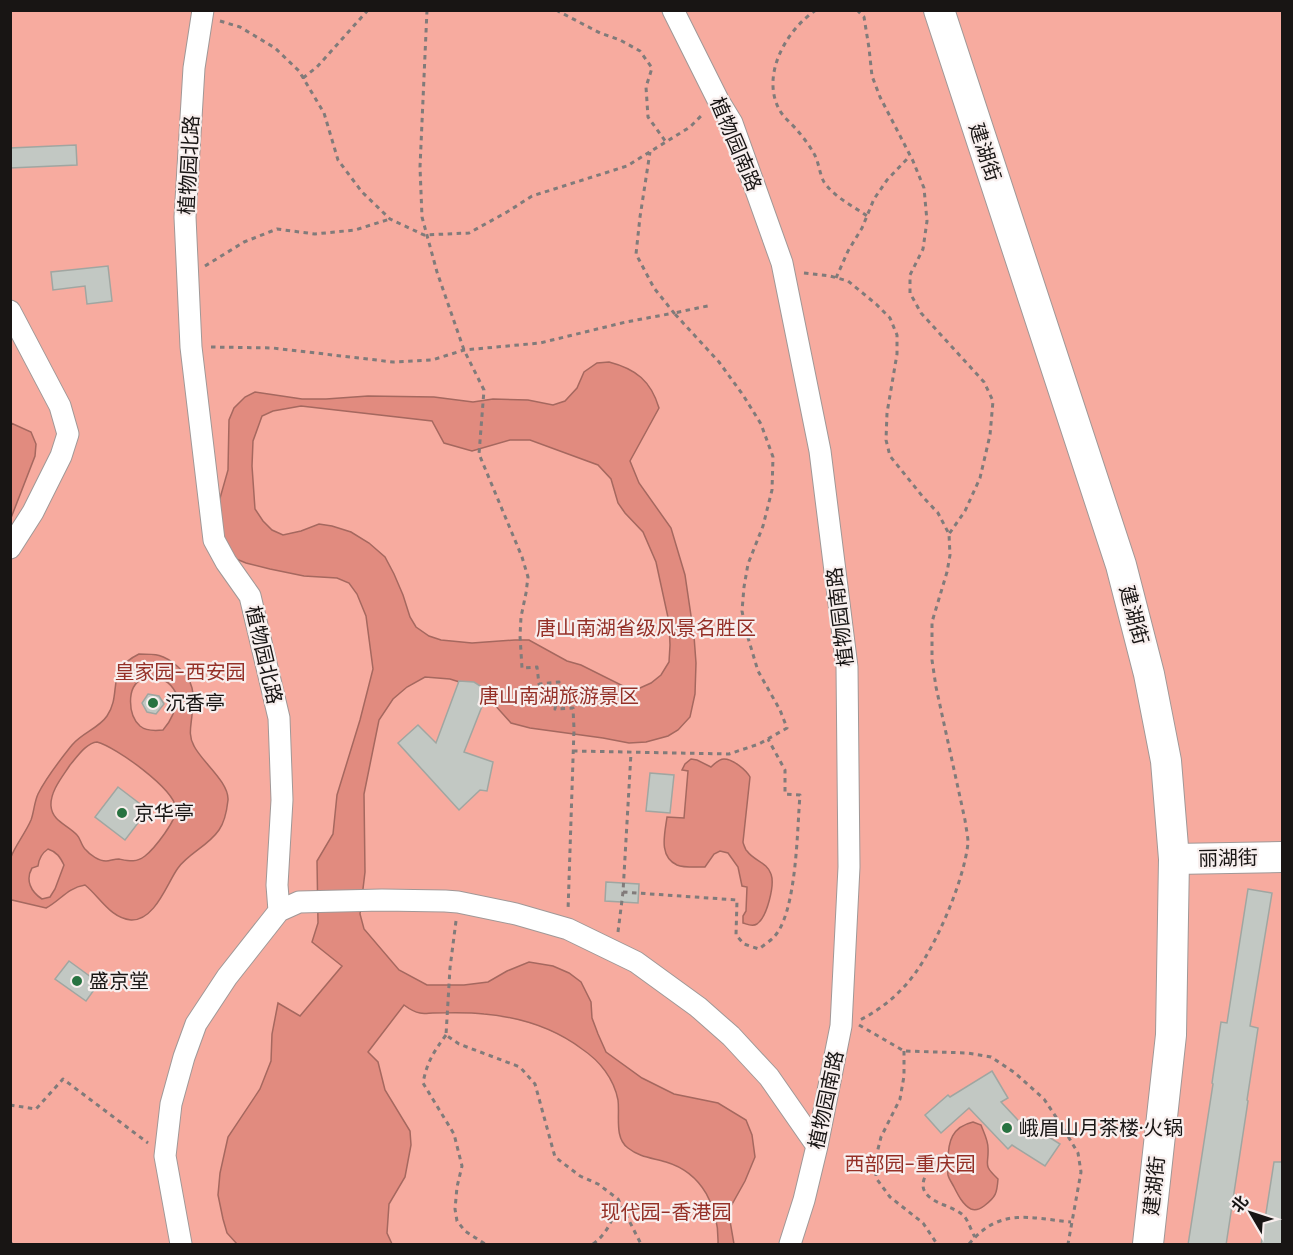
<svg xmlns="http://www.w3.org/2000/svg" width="1293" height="1255" font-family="Poppins,'Noto Sans SC',sans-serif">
<rect width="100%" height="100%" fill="#f8efee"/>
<path fill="#f7ab9f" d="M10,11h1272v1233h-1271z"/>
<path fill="#e18b7f" stroke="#a5685f" stroke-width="1.5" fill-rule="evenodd" d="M609,362c27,7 42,19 50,46l-29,53 9,22 32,45 14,47 9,61 2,27 -1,31 -5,23 -12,13 -10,6 -22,6 -17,1 -26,-5 -73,-10 -19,-5 -27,-30 -15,-8 -19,-6 -25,-2 -18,10 -14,12 -14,21 -15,74 1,78 -5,42 4,15 35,41 28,15h37l24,-3 19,-11 22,-9 24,4 16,7 12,9 10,20 1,16 6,16 8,18 36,26 32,16 44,9 28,17 6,15 3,22 -10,24 -15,27v13l4,23h-16c1,-36 -15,-71 -52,-82 -13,-4 -27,-5 -38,-14 -14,-10 -8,-33 -10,-48 -4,-21 -18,-39 -36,-51 -28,-21 -64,-32 -98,-35 -17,-2 -34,-1 -51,-1 -4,0 -9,1 -13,0 -6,-1 -12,-5 -16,-8l-36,47 10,10 7,28 25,41 1,14 -6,32 -16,27 -2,29 5,11h-155l-10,-11 -4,-14 -5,-24 2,-22 8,-36 32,-48 11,-28 1,-27 6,-31 22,13 42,-50 -30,-24 6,-19 -1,-62 16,-27 4,-39 23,-75 13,-51 -7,-53 -9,-22 -8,-11 -12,-5 -33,-2 -34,-7 -24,-6 -17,-7 -14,-40 13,-46 1,-50 5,-12 11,-11 10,-5 47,7h24l42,-3 66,1 39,5 20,-3 35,1 25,5 12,-4 12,-13 7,-16 13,-9zM301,406l131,15 12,22 28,8 38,-11h20l68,25 13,14 7,24 7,10 18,19 13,30 13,60 1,23 -1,17 -8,13 -10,8 -11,5 -15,-1 -44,-22 -14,-4 -38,-21h-14l-43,3 -31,-3 -12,-4 -13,-9 -6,-10 -7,-22 -9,-21 -9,-17 -16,-14 -18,-11 -19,-6 -13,-2 -18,7 -18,4 -11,-5 -9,-9 -8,-12 -3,-43 1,-25 9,-25 11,-5z
M11,423l20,9 5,12 -1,12 -24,62z
M139,654c17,0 24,0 38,12 17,14 18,28 15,49 -1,11 -4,21 2,31 8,16 35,36 34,54 -1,9 -4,23 -9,30 -11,16 -30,23 -41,38 -11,15 -23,53 -47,52 -21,-2 -31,-23 -46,-35 -18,3 -24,15 -39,23l-34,-8 -2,-2c0,-10 -2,-33 1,-41 4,-11 15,-25 20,-37 3,-8 3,-17 7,-26 9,-18 22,-34 34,-49 10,-12 27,-17 35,-29 16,-24 -3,-45 32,-62zM152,677c14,2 20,7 26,20 -3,13 -6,23 -15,33 -8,1 -17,1 -23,-4 -12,-11 -14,-39 2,-47 1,0 9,-2 10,-2zM97,742c19,5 76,46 79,66 2,11 -22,41 -31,48 -9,7 -16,5 -26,3 -5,0 -9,2 -13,2 -7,0 -16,-6 -20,-11 -5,-4 -5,-11 -9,-15 -9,-10 -25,-14 -26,-29 -1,-15 12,-30 19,-41 7,-8 16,-22 27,-23zM48,849c9,3 12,8 16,16l-9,24 -5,8 -8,2c-11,-7 -17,-19 -10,-31l6,-2c1,-8 4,-13 10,-17z
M691,759l6,1 14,7c3,-3 8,-8 13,-8 9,0 22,11 26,18l-7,65c0,1 3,9 4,9 7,10 20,11 24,23 4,11 -4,43 -14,50 -5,3 -10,0 -14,-1v-7l3,-5 1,-24 -5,-1 -4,-19 -10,-14 -8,-2 -6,3 -9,13c-8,0 -21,1 -28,-2 -19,-9 -12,-32 -10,-48l17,1 4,-47 -6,-1 3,-6z
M973,1122l8,3c3,8 7,15 7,23 1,18 -6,16 10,31 -1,14 -2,18 -14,27 -4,3 -8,5 -13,3 -8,-4 -13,-14 -17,-22 -2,-4 -5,-8 -6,-12 -1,-5 1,-10 0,-14 0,-20 4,-34 25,-39z"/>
<path fill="#c2c8c3" stroke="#a0a6a1" stroke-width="1.5" d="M76,145l1,20 -67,3v-20z
M108,266l4,35 -25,3 -2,-18 -32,4 -2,-18z
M459,681l15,1 14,9 -24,61 29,10 -6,29 -7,-1 -21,20 -61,-67 20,-18 18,18z
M148,694l11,2 5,8 -8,10 -9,-2 -5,-9z
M650,773l24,2 -4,38 -24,-2z
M118,787l30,23 -23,30 -30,-23z
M606,882l33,2 -1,19 -33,-2z
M1248,889l24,4 -22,133 8,2 -11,72 1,1 -22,144h-38l25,-161 -1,-1 9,-61 6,1z
M69,961l30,22 -13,18 -31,-22z
M992,1071l16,27 -7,4 29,31 3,-6 27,17 -15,22 -33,-21 -4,4 -39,-41 -28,25 -16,-18 23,-20 2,2z
M1274,1162h8v83h-21z"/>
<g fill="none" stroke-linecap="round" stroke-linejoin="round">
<g stroke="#a09897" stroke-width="23">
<path id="street" d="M673,10l45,90 14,23 50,140 38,188 27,216 2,200 -8,159 -24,120 -13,54 -14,44
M10,311l50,95 8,28 -7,22 -28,56 -23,36
M279,911l20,-9 83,-2 63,1 13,1 58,12 52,15 68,33 62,45 33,29 38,41 48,69
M181,1244l-16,-88 6,-52 13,-47 12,-33 31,-47 52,-66 -2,-26 5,-85 -3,-82 -29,-122 -24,-34 -12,-22 -23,-193 -6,-130 9,-149 9,-58"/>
</g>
<g stroke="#a09897" stroke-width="32">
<path id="secondary" d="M939,10l182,555 28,109 17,87 8,98 -3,176 -23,209
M1174,859l108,-2"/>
</g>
<path stroke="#817b7a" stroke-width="3" stroke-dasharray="4.5 4.5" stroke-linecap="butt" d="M427,10l-7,157 2,50 15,55 27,78 20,40 -5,64 43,103 6,20 -2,16 -5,24 -1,19 2,32 15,-1 2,17 20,-2 -4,27 18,-1 1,21 -6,182
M556,10l44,23 20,7 20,11 12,17 -6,19 2,30 18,25
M816,10c-30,20 -55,65 -37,99 4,8 12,14 18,21 6,7 12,15 16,22 6,9 6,21 11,30 10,15 29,24 43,34
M857,10l7,7 5,31 3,28 8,21 33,64 11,27 3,33 -4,28 -13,26v18l11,20 63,69 9,19 -3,34 -10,43 -15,33 -16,23
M220,21l20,6 35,21 24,23 25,42 14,47 24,32 28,27 34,16 45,-2 38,-21 25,-16 95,-30 63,-39 14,-14
M303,78l14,-11 51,-57
M205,266l39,-24 33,-13 38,5 40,-4 35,-11
M804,273l26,3 18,5 28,23 14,14 7,17v19l-10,59 -1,27 4,16 33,41 15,16 11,21 1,21 -3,17 -15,50v38l4,27 29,133c1,8 3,16 3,23 -4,37 -30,98 -52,129 -14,20 -34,37 -56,48
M836,278l12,-27 14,-23 12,-29 13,-19 23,-24
M211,347l62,1 120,14 39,-2 32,-10 76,-7 86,-21 48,-9 -20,-25 -18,-34 4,-37 10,-65
M573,751l156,3 30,-10 28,-16 -7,-18 -22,-39 -12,-40 -4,-20 2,-24 4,-23 15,-38 9,-36 1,-33 -12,-33 -18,-29 -24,-33 -45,-49 38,-8
M623,892l114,8 -1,35 8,9 15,5c5,-4 11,-8 15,-12 23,-25 23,-107 26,-142l-15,-1v-24l-17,-31
M456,921l-6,47 -4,67 13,9 61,23 15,17 20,73 25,19 18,8 20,15 23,45
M618,932l5,-40 8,-139
M859,1025l45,26 64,2 23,4 24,16 29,26 16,24 18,30 3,19 -13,72
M446,1035c-13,18 -19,27 -23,48l31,51 8,32 -5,21 -2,22 2,12 8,10 20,13
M904,1051v25l-4,23 -19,38 -5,20v21l14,19 33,26 14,21
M10,1105l26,4 27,-30 85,64
M939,1155c-16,22 -28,37 5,50 7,3 15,6 20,11 5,6 7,15 11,21
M10,1242l2,2
M593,1244c14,-10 22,-27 24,-44
M969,1244c31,-37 60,-26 102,-22"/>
<use href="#street" stroke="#fff" stroke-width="21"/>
<use href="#secondary" stroke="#fff" stroke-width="30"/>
</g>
<g fill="#287341" stroke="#f8efee" stroke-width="2">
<circle cx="153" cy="703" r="6"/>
<circle cx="122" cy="813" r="6"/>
<circle cx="77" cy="981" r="6"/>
<circle cx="1007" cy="1128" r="6"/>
</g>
<g text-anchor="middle" stroke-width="4.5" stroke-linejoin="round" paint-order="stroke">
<g font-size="20" fill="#181514" stroke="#f8efee">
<text transform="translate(736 144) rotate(67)" y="7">植物园南路</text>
<text transform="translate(985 152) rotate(72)" y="7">建湖街</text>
<text transform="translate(189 165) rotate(-87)" y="7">植物园北路</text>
<text transform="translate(1134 615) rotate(75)" y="7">建湖街</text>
<text transform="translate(840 617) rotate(-97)" y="7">植物园南路</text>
<text transform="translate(264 655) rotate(77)" y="7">植物园北路</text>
<text transform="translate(1228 858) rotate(-1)" y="7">丽湖街</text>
<text transform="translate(826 1100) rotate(-78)" y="7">植物园南路</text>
<text transform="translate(1154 1186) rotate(-84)" y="7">建湖街</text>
</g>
<g font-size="20" fill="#953027" stroke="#f8efee">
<text x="646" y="635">唐山南湖省级风景名胜区</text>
<text x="180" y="679">皇家园-西安园</text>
<text x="559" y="703">唐山南湖旅游景区</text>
<text x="910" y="1171">西部园-重庆园</text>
<text x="666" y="1219">现代园-香港园</text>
</g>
<g font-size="20" fill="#181514" stroke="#f8efee" text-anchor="start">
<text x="165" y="710">沉香亭</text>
<text x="134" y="820">京华亭</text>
<text x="89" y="988">盛京堂</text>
<text x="1019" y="1135">峨眉山月茶楼·火锅</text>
</g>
</g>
<rect width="1293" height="1255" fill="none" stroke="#181514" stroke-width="24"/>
<g transform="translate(1251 1213) rotate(309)" stroke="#f8efee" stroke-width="4.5" paint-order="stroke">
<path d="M0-4.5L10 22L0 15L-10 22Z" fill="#181514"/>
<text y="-9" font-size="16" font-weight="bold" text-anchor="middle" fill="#181514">北</text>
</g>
</svg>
